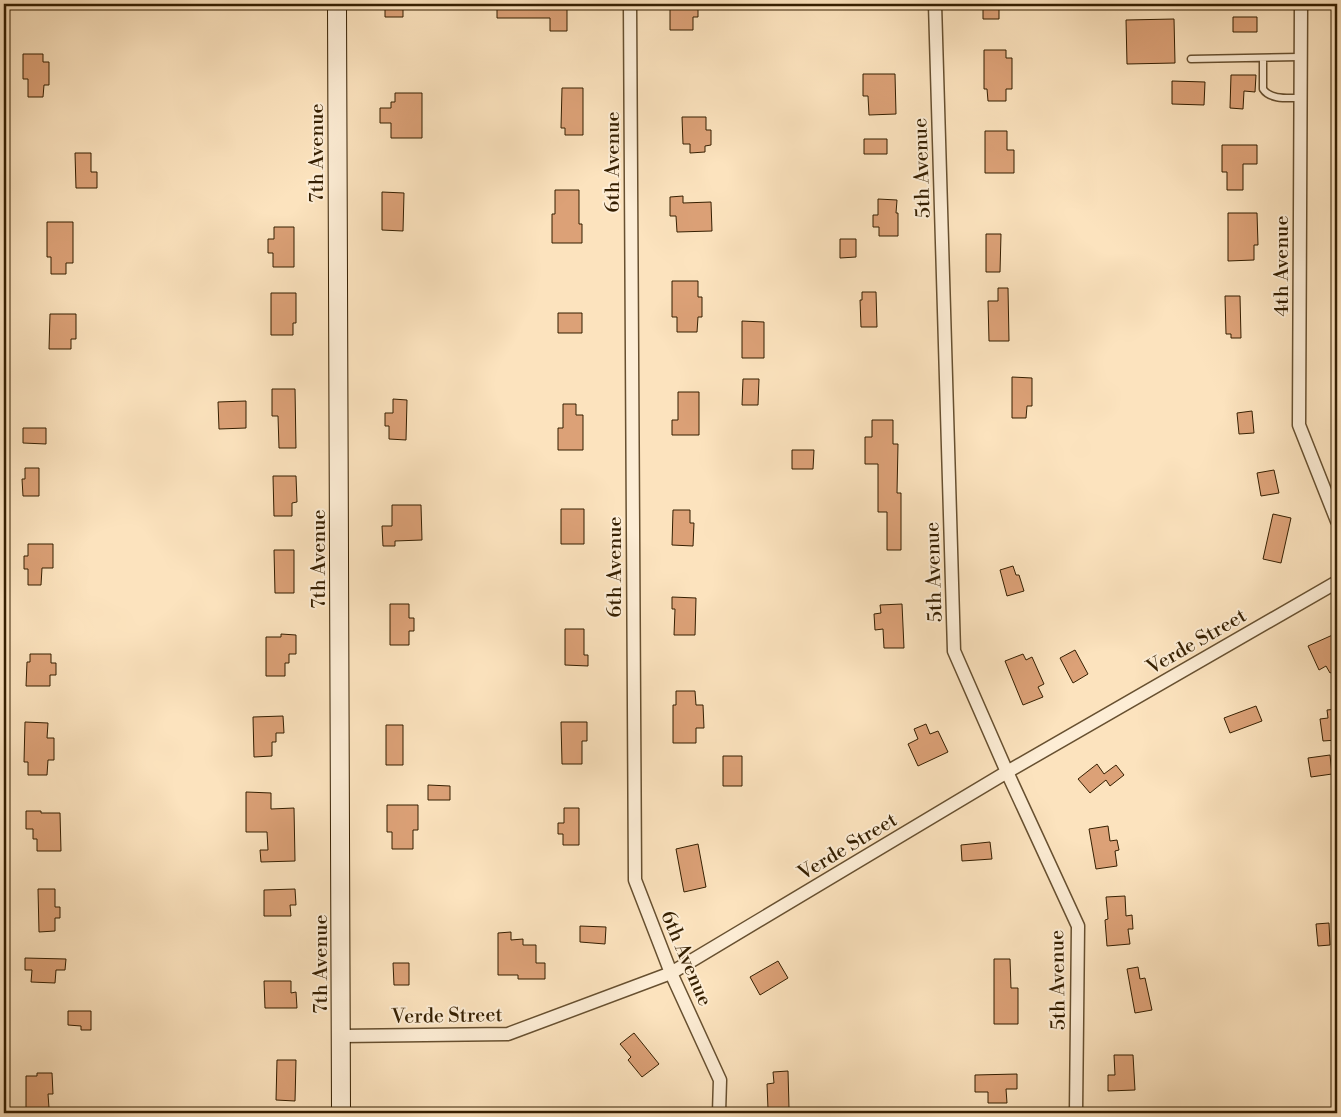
<svg xmlns="http://www.w3.org/2000/svg" width="1341" height="1117" font-family="'Libre Bodoni',serif">
<rect width="100%" height="100%" fill="#fce3be"/>
<filter id="stains"><feTurbulence type="fractalNoise" baseFrequency=".004" numOctaves="4"/><feColorMatrix values="0 0 0 0 .2 0 0 0 0 .09 0 0 0 0 .02 0 0 0 .5 -.17"/></filter>
<radialGradient id="worn" r=".72"><stop offset=".6" stop-color="#630" stop-opacity="0"/><stop offset="1" stop-color="#630" stop-opacity=".3"/></radialGradient>
<path fill="#dca177" stroke="#351f01" d="M385,4h18v13h-18z
M497,4h70v27h-17v-13h-53z
M670,4h28v13h-5v13h-23z
M983,4h16v15h-16z
M1233,17h24v15h-24z
M1174,19l1,44 -48,1 -1,-44z
M984,50h22v8h6v31h-6v12h-18l-1,-12h-3z
M23,54h20v8h6v23h-5l-1,12h-15v-18h-5z
M863,74h32l1,40 -27,1 -1,-19h-5z
M1231,75h25l-1,17 -11,-1 -1,18 -13,-1z
M1172,81l33,1 -1,23 -32,-1z
M562,88h21v47h-18v-7h-4z
M395,93h27v45h-31v-15h-11v-15h11v-6h4z
M682,117h24v13h5v15l-6,1v6l-15,1v-9h-7z
M985,131h22v19h7v23h-29z
M864,139h23v15h-23z
M1222,145h35v19h-14v26h-16v-18h-5z
M75,153h16v19h6v16h-21z
M555,190h24v34h3v19h-30v-29h3z
M382,192l22,1 -1,38 -21,-1z
M683,196v7l28,-1 1,29 -35,1 -1,-16h-6v-19z
M878,199l19,1 -1,13h2v23h-19v-9h-6v-12h5z
M1228,213h29l1,32h-4v15l-26,1z
M47,222h26v41h-7v11h-15v-17h-4z
M274,227h20v40h-21v-14h-5v-14h6z
M986,234h15l-1,38h-14z
M840,239h16v18l-16,1z
M672,281h26v16h4v20h-4l-1,15h-20v-15h-5z
M998,288h10l1,53h-20l-1,-40h10z
M862,292h14l1,35h-16l-1,-27h2z
M271,293h25v30h-3v12h-22z
M1225,296h15l1,42h-10v-4h-5z
M558,313h24v20h-24z
M50,314h26v25h-5v10h-22z
M742,321l22,1v36h-22z
M1012,377l20,1v28h-5l-1,12h-14z
M743,379h16l-1,26h-16z
M272,389h23l1,59h-17l-1,-32h-6z
M678,392h21v43h-27v-15h6z
M393,399l14,1 -1,40 -17,-1v-13h-4v-13h8z
M246,401v27l-27,1 -1,-27z
M563,404h13v11h7v35h-25v-22h5z
M1252,411l2,22 -15,1 -2,-21z
M872,420h21v24h5l-1,49h4v57h-14v-38h-9v-48h-13v-27h7z
M23,428h23v16l-23,-1z
M792,450h22l-1,19h-21z
M25,468h14v28h-16l-1,-17h3z
M1274,470l5,23 -18,3 -4,-23z
M273,476h23l1,26 -5,1v13h-18z
M392,505h29l1,35 -27,1v5h-12l-1,-20h10z
M561,509h23v35h-23z
M673,510h17v13h4l-1,23 -21,-1z
M1273,514l18,4 -10,45 -18,-4z
M28,544h25v24h-11l-1,17h-13v-16h-4v-13h4z
M274,550h20v43h-19z
M1013,566l3,9h3l5,16 -17,5 -7,-26z
M672,597l24,1 -1,37h-21l1,-26h-3z
M390,604h19v14h5v13h-5v14h-19z
M902,604l2,44h-20l-1,-19 -8,1 -1,-16 7,-1 -1,-8z
M565,629h19v26h4v11l-23,-1z
M1337,633v37l-7,3 -4,-7 -7,4 -11,-24z
M281,634l15,1v19h-7v9h-4v13h-19v-39h15z
M1075,650l13,24 -15,9 -13,-25z
M30,654h21v9h5v12h-6v11h-24l1,-24h3z
M1023,654l3,6 6,-3 12,27 -6,3 5,10 -20,8 -18,-44z
M676,691h19l1,14h7l1,23h-8v15h-23v-38h3z
M1256,706l6,15 -32,12 -6,-15z
M1337,709v31l-14,1 -3,-22 8,-1 -1,-8z
M283,716l1,17h-8v9h-4v14l-18,1 -1,-40z
M25,722l23,1 -1,15h7v22h-6l-1,15h-19v-13h-4z
M561,722h26v19h-5v23h-20z
M926,724l4,10 8,-3 10,21 -30,14 -10,-22 10,-5 -4,-10z
M386,725h17v40h-17z
M1330,755l2,19 -21,3 -3,-19z
M723,756h19v30h-19z
M1097,764l7,10 12,-9 8,10 -14,11 -4,-6 -16,13 -12,-14z
M428,785l22,1v14h-22z
M246,792l25,1v16l23,-1 1,53 -34,1 -1,-12h8l-1,-18h-21z
M387,805h31v25h-5v19h-21v-17h-5z
M564,808h15v37h-16v-11h-5v-11h6z
M26,811h15v2h19l1,38h-24v-12h-4v-10h-7z
M1108,826l2,15 7,-1 2,10 -4,1 2,15 -21,3 -7,-40z
M990,842l2,17 -30,2 -1,-16z
M698,844l8,43 -22,5 -8,-43z
M38,889h17v18h5v11h-5v13l-16,1z
M295,889l1,16h-6l1,11h-27v-26z
M1125,896l1,20 6,-1 1,14h-5l2,15 -23,2 -2,-26 3,-1 -2,-22z
M1329,923l1,22 -12,1 -2,-22z
M580,926l26,1 -1,17 -25,-2z
M511,932v8l12,-1v6h13v18h9v16h-27v-4h-20v-42z
M25,958l41,1 -1,11h-9l-1,13 -24,-1 1,-12h-7z
M994,959h16l1,29h7v36h-24z
M778,961l10,17 -28,17 -10,-18z
M393,963h16v22h-15z
M1138,967l2,12 5,-1 7,32 -17,3 -8,-44z
M264,981h27v12l5,-1 1,16h-32z
M68,1011h23v19h-10v-4l-13,-1z
M634,1033l25,31 -17,13 -14,-17 3,-3 -11,-13z
M1114,1055h19l2,35 -27,1v-16h7z
M277,1060h19l-1,41 -19,-1z
M788,1071l1,37 -21,1 -1,-25 7,-1 -1,-11z
M37,1073h15l1,21h-5l1,14h-23v-32h11z
M1017,1074v15h-11l1,14h-19v-11h-13v-17z"/>
<g fill="none" stroke-linecap="round" stroke-linejoin="round">
<g stroke="#675030" stroke-width="9">
<path id="lane" d="M1263,58v31c7,11 25,9 37,9
M1191,59l109,-2"/>
</g>
<g stroke="#675030" stroke-width="15">
<path id="street" d="M630,4l5,876 36,93 49,107 -1,33
M935,4l19,647 53,121 71,154 -2,187
M1301,4l-2,421 38,96
M341,1036l167,-2 163,-61 336,-201 330,-190"/>
</g>
<g stroke="#351f01" stroke-width="20">
<path id="secondary" d="M337,4l4,1109"/>
</g>
<use href="#lane" stroke="#fdedd5" stroke-width="6"/>
<use href="#street" stroke="#fdedd5" stroke-width="12"/>
<use href="#secondary" stroke="#fdedd5" stroke-width="18"/>
</g>
<g text-anchor="middle" stroke-width="4" stroke-linejoin="round" paint-order="stroke">
<g font-size="20" fill="#351f01" stroke="#fdedd5">
<text transform="translate(316 153) rotate(-90)" y="7">7th Avenue</text>
<text transform="translate(612 162) rotate(-90)" y="7">6th Avenue</text>
<text transform="translate(921 168) rotate(-92)" y="7">5th Avenue</text>
<text transform="translate(1281 266) rotate(-90)" y="7">4th Avenue</text>
<text transform="translate(318 559) rotate(-90)" y="7">7th Avenue</text>
<text transform="translate(614 567) rotate(-90)" y="7">6th Avenue</text>
<text transform="translate(933 572) rotate(-92)" y="7">5th Avenue</text>
<text transform="translate(1196 641) rotate(-30)" y="7">Verde Street</text>
<text transform="translate(847 846) rotate(-31)" y="7">Verde Street</text>
<text transform="translate(687 958) rotate(67)" y="7">6th Avenue</text>
<text transform="translate(320 964) rotate(-90)" y="7">7th Avenue</text>
<text transform="translate(1057 980) rotate(-91)" y="7">5th Avenue</text>
<text transform="translate(447 1015) rotate(-1)" y="7">Verde Street</text>
</g>
</g>
<rect width="1341" height="1117" fill="none" stroke="#fce3be" stroke-width="20"/>
<rect x="5" y="5" width="1331" height="1107" fill="none" stroke="#351f01" stroke-width="2.5"/>
<rect x="10" y="10" width="1321" height="1097" fill="none" stroke="#351f01"/>
<rect width="100%" height="100%" filter="url(#stains)"/>
<rect width="100%" height="100%" fill="url(#worn)"/>
</svg>
